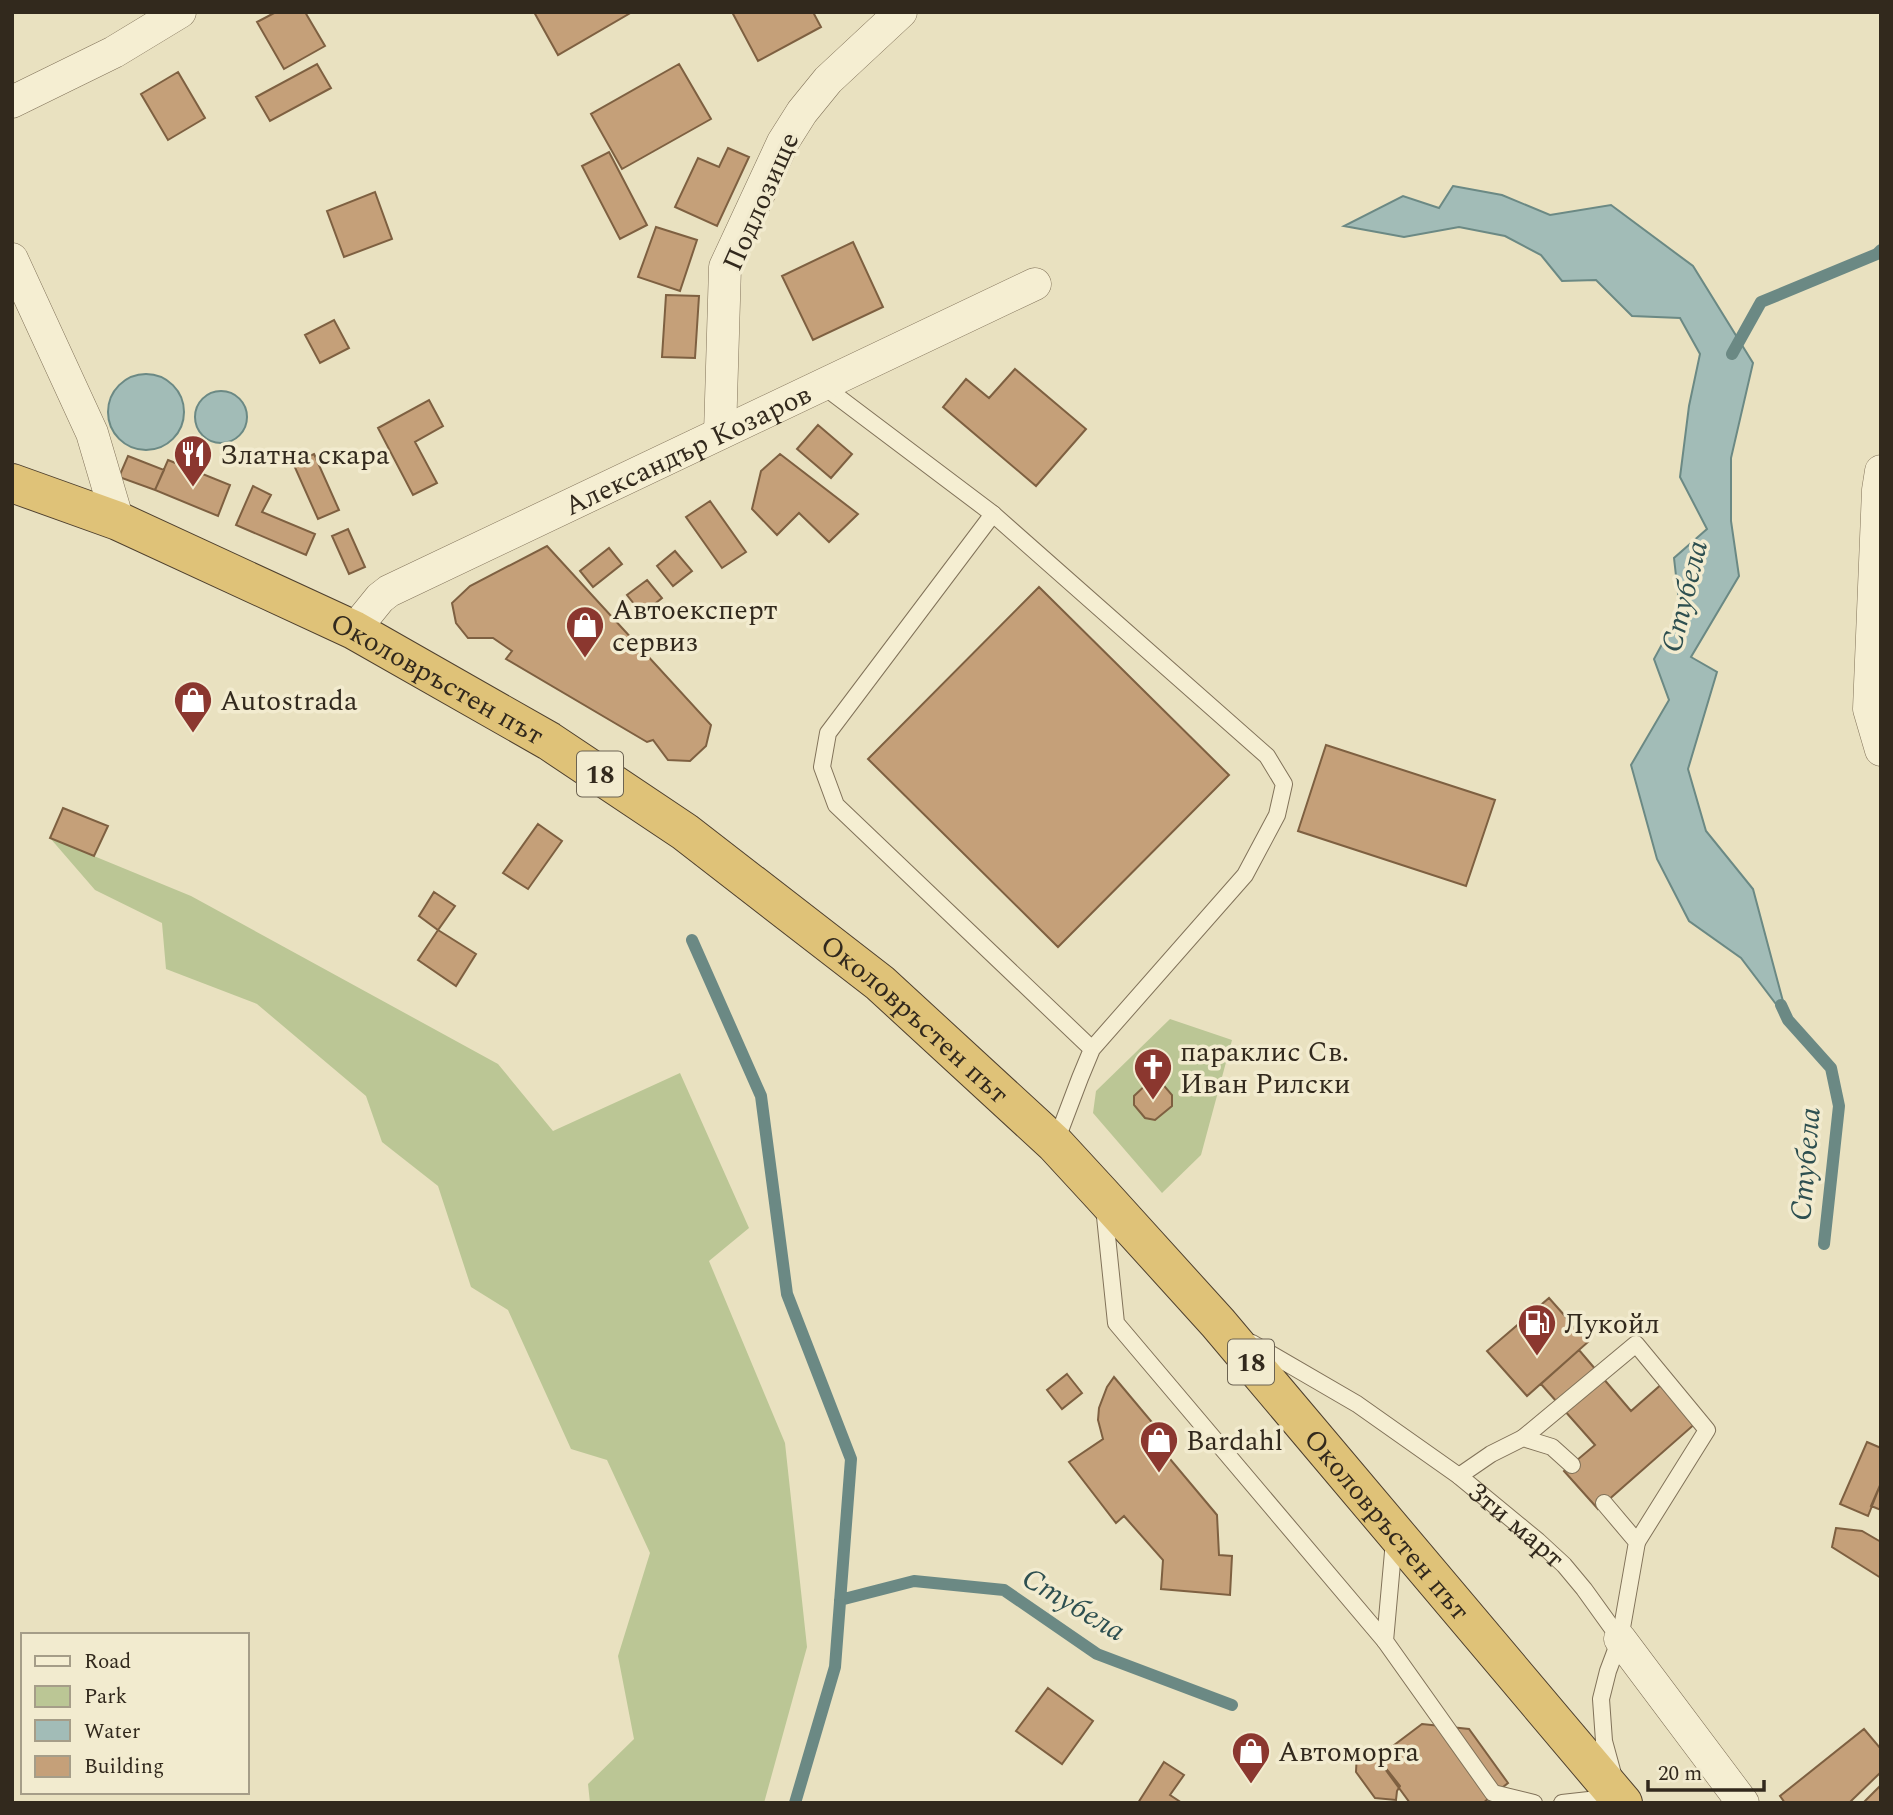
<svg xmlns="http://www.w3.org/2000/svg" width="1893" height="1815" font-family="Spectral,serif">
<rect width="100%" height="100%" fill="#e9e1c0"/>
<path fill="#bbc695" d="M50,838l141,58 307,168 55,67 127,-58 69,155 -40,33 76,182 22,204 -43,156h-174l-2,-19 46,-45 -16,-83 32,-103 -43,-93 -36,-11 -63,-139 -37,-23 -33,-101 -56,-44 -16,-46 -109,-92 -91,-35 -4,-46 -67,-33z
M1170,1019l62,21 -31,115 -39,38 -69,-80 3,-22z"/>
<path fill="#a2bcb7" stroke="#6b8984" stroke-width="2" d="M1453,186l49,9 48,20 61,-10 82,61 60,97 -22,95v63l8,55 -48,81 26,15 -29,97 18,62 47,58 35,131 -47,-62 -52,-37 -32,-62 -26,-94 38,-65 -15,-41 26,-48 -6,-53 33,-29 -27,-52 9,-71 11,-52 -20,-36 -48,-2 -36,-36 -34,1 -21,-26 -36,-19 -46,-9 -55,10 -60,-11 59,-30 36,12z
M108 412a38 38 0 1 1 76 0a38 38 0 1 1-76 0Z
M195 417a26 26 0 1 1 52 0a26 26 0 1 1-52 0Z"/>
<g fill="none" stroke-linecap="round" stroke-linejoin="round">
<path stroke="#6b8984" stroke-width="12" d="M1732,354l29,-52 116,-48 4,-4
M692,940l69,156 26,198 64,165 -16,208 -40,136
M1781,1005l7,15 43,48 8,38 -15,138
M840,1600l74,-19 90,9 93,64 135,51"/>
</g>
<path fill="#c5a079" stroke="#7e6041" stroke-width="2" d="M276,12h29l20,34 -41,23 -27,-47z
M534,12h98l-74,43z
M732,12h81l8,15 -63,34z
M317,64l14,24 -61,33 -14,-24z
M679,64l32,55 -89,50 -31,-55z
M178,72l27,46 -37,22 -27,-46z
M728,148l21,9 -32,69 -42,-19 23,-49 21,9z
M609,152l38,73 -27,14 -38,-73z
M375,192l17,47 -48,18 -17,-46z
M656,227l41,13 -17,51 -42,-14z
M853,242l30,65 -70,33 -31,-64z
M666,295l33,1 -4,62 -33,-1z
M334,320l15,28 -29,15 -15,-28z
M1015,369l71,60 -50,57 -93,-79 23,-28 23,19z
M429,400l14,26 -28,16 22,41 -24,12 -35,-67z
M818,425l34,29 -21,24 -34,-29z
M314,454l25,56 -21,9 -25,-56z
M780,454l78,60 -29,28 -30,-29 -22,22 -25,-26 9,-38z
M128,456l36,14 -9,20 -36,-13z
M168,460l62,25 -12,31 -63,-26z
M253,486l18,9 -9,17 53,22 -9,21 -70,-30z
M710,501l36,51 -24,16 -36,-51z
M348,529l17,38 -16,7 -17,-38z
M547,546l164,179 -5,21 -16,15 -22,-1 -15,-20 -6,2 -141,-83 6,-8 -19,-13h-25l-12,-15 -4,-20 18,-17z
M609,548l13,16 -29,23 -13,-16z
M675,551l17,20 -19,15 -16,-20z
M647,580l15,18 -20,16 -15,-19z
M1039,587l190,188 -171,172 -190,-188z
M1326,745l169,55 -29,86 -168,-55z
M63,808l45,18 -14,30 -44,-18z
M538,824l24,17 -34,48 -25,-16z
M434,892l21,14 -17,24 -19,-14z
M438,930l38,24 -20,32 -38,-26z
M1151,1080l9,1 12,14v11l-17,14 -10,-2 -11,-13v-9z
M1549,1298l39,44 -61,54 -40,-45z
M1579,1350l52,61 32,-28 34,39 -99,87 -34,-38 31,-26 -54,-61z
M1067,1374l15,19 -20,16 -15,-19z
M1114,1377l47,56 -12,4 5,15 11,1 52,62 2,40 13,1 -2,39 -69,-6 2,-29 -39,-44 -8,7 -47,-61 34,-23 -5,-19 1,-12 8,-21z
M1867,1442l14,6v35l-13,33 -28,-12z
M1881,1483v27l-10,-4z
M1836,1528l26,3 19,11v36l-49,-31z
M1048,1688l45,33 -31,43 -46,-33z
M1422,1724l47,5 39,54 -25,20h-73l-33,-45z
M1864,1729l17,20v23l-32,31h-64l-5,-7z
M1370,1748l30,38 -3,5 -1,9 -21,-2 -19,-26 1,-21z
M1164,1762l20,13 -14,20 12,8h-44z
M1881,1785v18h-18z"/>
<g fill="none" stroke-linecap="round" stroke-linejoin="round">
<g stroke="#817259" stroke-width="18">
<g id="service">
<path d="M822,385l171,129"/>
<path d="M1055,1144l25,-66 12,-29 153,-174 32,-60 7,-31 -17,-28 -274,-242 -165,219 -6,34 14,38 256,244"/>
<path d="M1104,1207l12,116 269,318"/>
<path id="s1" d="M1252,1343l105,61 102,72 79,65 26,24 20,24 36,50"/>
<path d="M1523,1438l113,-94 71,86 -70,112"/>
<path d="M1459,1476l32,-22 32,-16 29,9 20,18"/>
<path d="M1604,1503l33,39 -17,97 -12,32 -7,28 3,42 9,33"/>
<path d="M1394,1541l-9,100 108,152 41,10"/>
<path d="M1562,1803l54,-6"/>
</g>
</g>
<g stroke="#817259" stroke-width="33">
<g id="minor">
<path d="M12,102l102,-50 66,-40"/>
<path d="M12,259l80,174 26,88"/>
<path d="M720,433l5,-166 58,-125 19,-30 26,-32 73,-68"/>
<path d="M1881,471l-3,19 -9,219 12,41"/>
<path id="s2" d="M354,630l26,-32 9,-7 646,-307"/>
<path d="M1620,1639l123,164"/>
</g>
</g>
<g stroke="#4f402e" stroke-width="40">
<g id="trunk">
<path id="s3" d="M12,483l106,38 236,109 195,111 136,91 195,151 175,161 47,51 116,128 405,480"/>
</g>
</g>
<use href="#service" stroke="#f5eed2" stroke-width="16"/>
<use href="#minor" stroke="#f5eed2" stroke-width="32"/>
<use href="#trunk" stroke="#dfc278" stroke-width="38"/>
</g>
<defs>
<g id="restaurant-pin" transform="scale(2.0125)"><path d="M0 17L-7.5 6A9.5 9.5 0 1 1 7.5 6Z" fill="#8b372f" stroke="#f2ebcf"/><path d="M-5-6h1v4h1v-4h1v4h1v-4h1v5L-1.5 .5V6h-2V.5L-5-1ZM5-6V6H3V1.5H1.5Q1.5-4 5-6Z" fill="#fff"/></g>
<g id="shop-pin" transform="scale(2.0125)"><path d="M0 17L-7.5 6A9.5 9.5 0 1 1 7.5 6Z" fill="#8b372f" stroke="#f2ebcf"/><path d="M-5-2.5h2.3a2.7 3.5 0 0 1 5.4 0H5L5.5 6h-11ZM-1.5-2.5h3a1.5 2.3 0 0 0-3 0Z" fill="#fff"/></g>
<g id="church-pin" transform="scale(2.0125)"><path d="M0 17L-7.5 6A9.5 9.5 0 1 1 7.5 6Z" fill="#8b372f" stroke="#f2ebcf"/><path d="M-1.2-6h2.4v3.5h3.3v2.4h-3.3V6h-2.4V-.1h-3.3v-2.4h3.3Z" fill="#fff"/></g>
<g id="fuel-pin" transform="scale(2.0125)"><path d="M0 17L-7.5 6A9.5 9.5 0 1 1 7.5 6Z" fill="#8b372f" stroke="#f2ebcf"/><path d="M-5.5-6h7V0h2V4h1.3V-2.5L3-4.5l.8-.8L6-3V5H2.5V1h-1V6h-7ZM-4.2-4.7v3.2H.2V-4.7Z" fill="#fff"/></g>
</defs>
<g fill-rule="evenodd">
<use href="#restaurant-pin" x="193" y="454"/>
<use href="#shop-pin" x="585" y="625"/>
<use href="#shop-pin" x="193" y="700"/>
<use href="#church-pin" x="1153" y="1067"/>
<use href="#fuel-pin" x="1537" y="1323"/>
<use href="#shop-pin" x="1159" y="1440"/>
<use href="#shop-pin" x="1251" y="1751"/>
</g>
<g text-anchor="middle" stroke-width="7" stroke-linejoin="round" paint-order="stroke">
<g fill="#f2ebcf" stroke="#6c6352" stroke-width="2">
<rect x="577" y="751.5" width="46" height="45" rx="5"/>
<rect x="1228" y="1339.5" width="46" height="45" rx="5"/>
</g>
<g font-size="26" font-weight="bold" fill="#32291d">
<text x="600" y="783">18</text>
<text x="1251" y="1371">18</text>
</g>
<g font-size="28" fill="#32291d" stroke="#f2ebcf">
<text transform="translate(760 201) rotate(-66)" y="10">Подлозище</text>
<text dy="10" stroke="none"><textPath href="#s2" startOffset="383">Александър Козаров</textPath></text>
<text dy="10" stroke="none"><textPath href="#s3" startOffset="469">Околовръстен път</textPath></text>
<text dy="10" stroke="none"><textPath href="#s3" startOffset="1057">Околовръстен път</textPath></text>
<text dy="10" stroke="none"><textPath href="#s3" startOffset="1750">Околовръстен път</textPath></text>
<text dy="10" stroke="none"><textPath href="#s1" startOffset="322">3ти март</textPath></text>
</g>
<g font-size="28" fill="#32291d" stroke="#f2ebcf" text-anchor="start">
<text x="220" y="464">Златна скара</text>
<text x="612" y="619">Автоексперт<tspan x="612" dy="32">сервиз</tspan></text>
<text x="220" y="710">Autostrada</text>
<text x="1180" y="1061">параклис Св.<tspan x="1180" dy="32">Иван Рилски</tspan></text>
<text x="1564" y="1333">Лукойл</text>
<text x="1186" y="1450">Bardahl</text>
<text x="1278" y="1761">Автоморга</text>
</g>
<g font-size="30" font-style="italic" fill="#2d4f50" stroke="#f2ebcf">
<text transform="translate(1684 596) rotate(-76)" y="10">Стубела</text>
<text transform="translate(1805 1164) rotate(-85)" y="10">Стубела</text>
<text transform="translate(1074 1604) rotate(31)" y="10">Стубела</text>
</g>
</g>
<rect width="1893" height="1815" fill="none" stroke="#32291d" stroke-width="28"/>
<rect x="21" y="1633" width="228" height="161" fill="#f2ebcf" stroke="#a59d88" stroke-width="2"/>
<rect x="35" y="1656" width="35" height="10" fill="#f5eed2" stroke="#a59d88" stroke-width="2"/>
<text x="84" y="1668" font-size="21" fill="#32291d">Road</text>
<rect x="35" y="1686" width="35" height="21" fill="#bbc695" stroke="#a59d88" stroke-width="2"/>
<text x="84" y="1703" font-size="21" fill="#32291d">Park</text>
<rect x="35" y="1720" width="35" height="21" fill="#a2bcb7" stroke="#a59d88" stroke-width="2"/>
<text x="84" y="1738" font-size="21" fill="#32291d">Water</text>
<rect x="35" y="1756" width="35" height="21" fill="#c5a079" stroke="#a59d88" stroke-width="2"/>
<text x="84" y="1773" font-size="21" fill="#32291d">Building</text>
<path d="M1648 1780v10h116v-10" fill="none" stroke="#32291d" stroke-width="3.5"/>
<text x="1658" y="1780" font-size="21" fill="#32291d" stroke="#f2ebcf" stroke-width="5" paint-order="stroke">20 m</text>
</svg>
